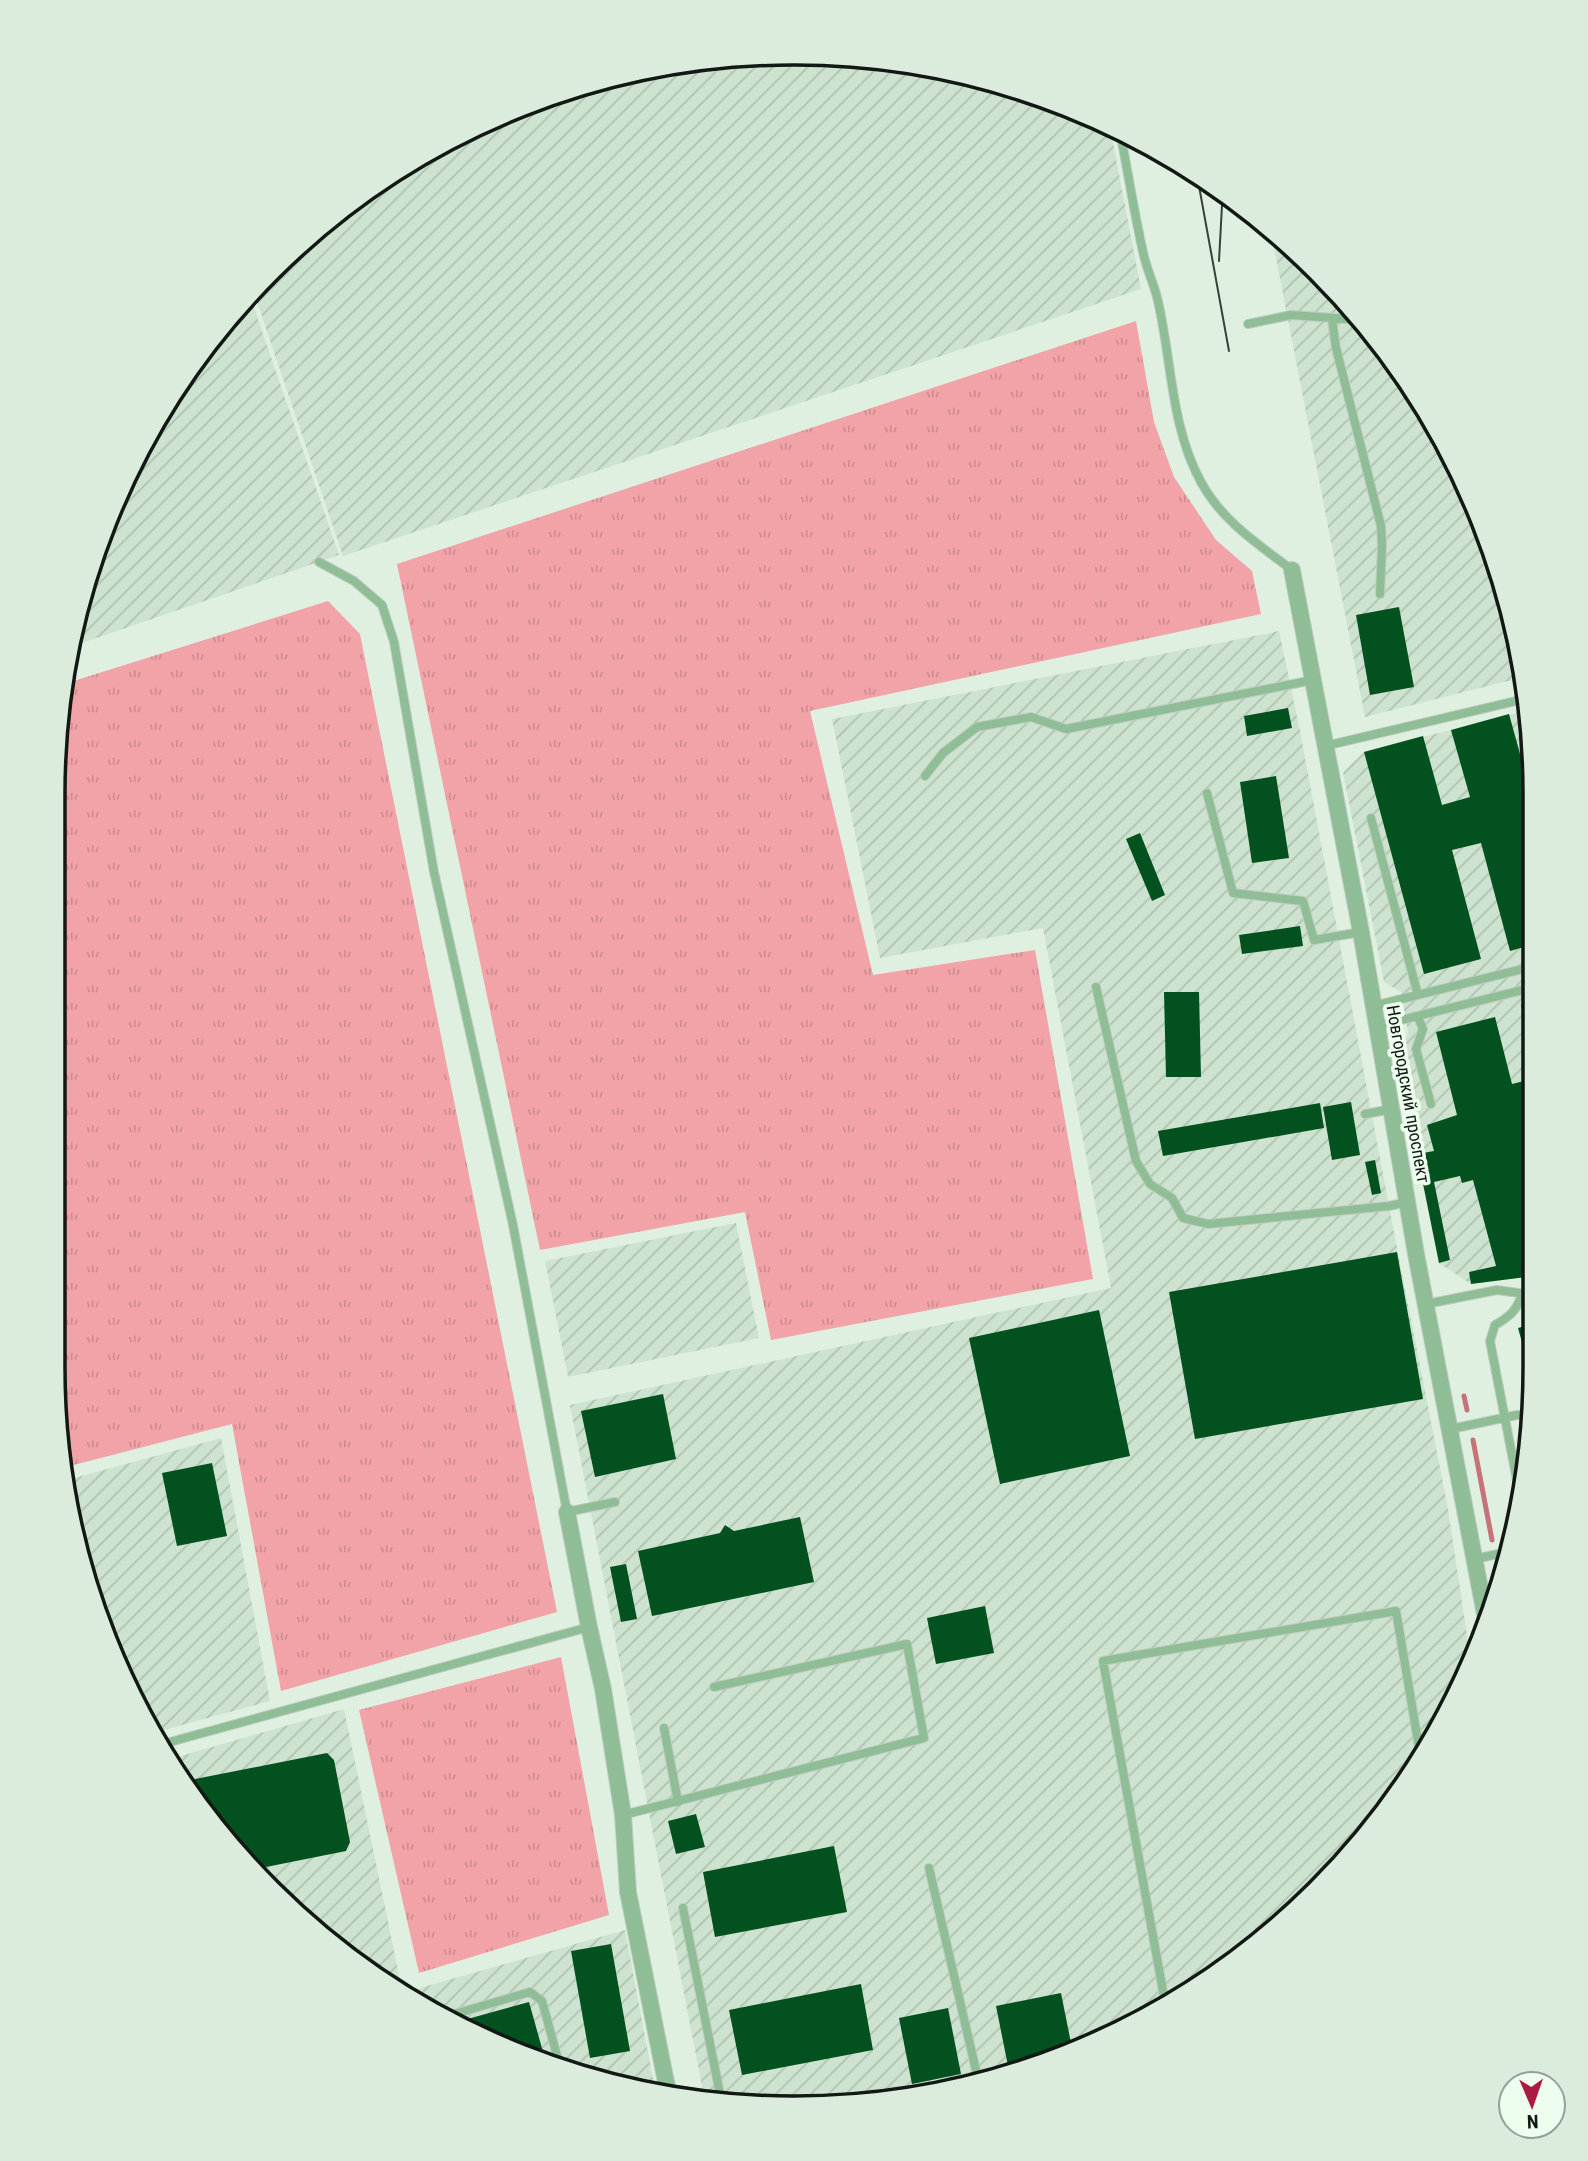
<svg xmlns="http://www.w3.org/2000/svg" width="1588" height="2161" font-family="'Roboto Condensed',sans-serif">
<defs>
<pattern id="industrial-furrows" width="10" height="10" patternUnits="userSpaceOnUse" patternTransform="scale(1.75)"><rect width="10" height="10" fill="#cde3cf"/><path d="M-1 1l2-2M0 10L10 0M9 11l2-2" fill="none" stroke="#afc2b1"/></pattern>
<pattern id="grass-tufts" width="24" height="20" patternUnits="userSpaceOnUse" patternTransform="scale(1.75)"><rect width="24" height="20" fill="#f2a3a8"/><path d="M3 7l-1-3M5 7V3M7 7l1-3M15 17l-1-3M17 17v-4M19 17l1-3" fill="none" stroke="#ce8c90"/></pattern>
</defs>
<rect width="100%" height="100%" fill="#dff0e1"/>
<path fill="url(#industrial-furrows)" d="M745,54l145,5 142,33 78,35 31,162 -798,267 -90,-266 89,-84 124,-77 136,-51z
M1270,227l13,9 99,106 97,168 45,167 -159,40z
M249,293l90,262 -269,92 8,-45 31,-92 68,-128 60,-77z
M1279,631l21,100 93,496 55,282 23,152 -35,76 -84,119 -106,99 -168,97 -188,50 -144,5 -41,-5 -135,-697 541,-117 -68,-360 -163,30 -48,-239z
M1529,710l4,566 -62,8 -32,-21 -39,-206 8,-25 -7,-40 -17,-10 -41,-210 21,-20z
M736,1223l23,115 -191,39 -23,-116z
M221,1438l49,263 -117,32 -44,-82 -31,-92 -11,-79z
M344,1709l58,280 -97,-65 -128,-145 -10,-19z
M625,1930l31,165 -190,-63 -60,-40z"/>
<path fill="url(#grass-tufts)" d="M1136,321l18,101 20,55 42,63 36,31 9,43 -451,97 63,264 162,-25 58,329 -322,61 -26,-128 -205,38 -143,-686z
M328,601l32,33 197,978 -276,79 -49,-267 -166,43 -13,-100 1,-621 10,-62z
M561,1657l48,258 -190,58 -60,-263z"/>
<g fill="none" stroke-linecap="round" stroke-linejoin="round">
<path stroke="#c67279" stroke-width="5" d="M1464,1396l3,14
M1473,1440l19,100
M1498,1569l2,15"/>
</g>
<path fill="#03511e" d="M1399,607l15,80 -44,8 -14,-80z
M1288,708l4,20 -45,8 -3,-20z
M1509,714l21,76 1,155 -21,6 -29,-108 -29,7 29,109 -57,15 -60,-222 59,-16 19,69 28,-8 -19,-67z
M1276,776l13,82 -37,5 -12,-81z
M1140,833l25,62 -13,6 -26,-62z
M1300,926l3,20 -61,8 -3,-19z
M1164,992h35l2,85h-35z
M1531,1002v39h-1l-9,-36z
M1495,1017l17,67 20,-5v49l-8,2 8,33 1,113 -62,8 -2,-12 27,-6 -23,-86 -11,3 -2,-7 -26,6 16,78 -11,3 -22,-109 17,-3 -7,-26 30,-10 -21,-83z
M1351,1102l9,53 -28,5 -9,-53z
M1320,1103l4,25 -161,28 -5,-25z
M1375,1160l6,33 -9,2 -7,-33z
M1397,1252l26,147 -228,40 -26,-147z
M1099,1310l31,146 -130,28 -31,-146z
M1533,1324l1,58h-1l-15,-54z
M663,1394l13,65 -81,18 -14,-66z
M212,1463l15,73 -50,10 -15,-73z
M800,1517l14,65 -162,34 -14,-65 82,-18 5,-8 9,6z
M626,1564l11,55 -16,3 -11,-55z
M985,1606l9,47 -58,11 -9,-46z
M327,1753l7,7 16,82 -4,9 -90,18 -76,-87z
M696,1814l9,33 -29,7 -8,-33z
M834,1846l13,66 -132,25 -12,-65z
M611,1944l19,107 -40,7 -19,-107z
M861,1984l12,66 -131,25 -13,-65z
M1061,1993l12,60 -64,18 -13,-65z
M529,2002l16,57 -79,-27 -13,-9z
M948,2008l13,66 -49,10 -13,-66z"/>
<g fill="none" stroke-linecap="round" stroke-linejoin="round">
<g stroke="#becdc0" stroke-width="10">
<path id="lane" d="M1120,132c8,40 14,80 23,120 3,15 10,30 14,45 15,61 13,129 44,185 21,39 57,62 91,88
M1332,319l4,29 45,178 1,20 -2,48
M1248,324l43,-9 70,5
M319,562l35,19 28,24 12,37 40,230 79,353 54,287 48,-10
M1325,746l204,-48
M925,776l18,-23 34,-26 54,-10 35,12 247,-49
M1207,793l26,100 70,8 11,39 47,-8
M1371,818l47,177
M1096,987l40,174 14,23 22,14 11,20 25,6 181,-18 19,-4
M1373,1006l158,-39
M1418,1017l5,12 -7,20 15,55
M1377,1026l154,-38
M1365,1114l27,-5
M1426,1304l71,-14 36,5
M1451,1429l66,-14 17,-1
M1519,1491l-29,-150 5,-16c14,-8 23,-15 27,-32
M1475,1559l32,-7
M664,1728l14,74
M159,1745l430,-118
M623,1815l301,-77 -17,-94 -193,43
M929,1868l49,211
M683,1908l39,196
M1165,2002l-62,-341 293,-50 25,148
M444,2017l86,-25 12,9 17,62"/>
</g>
<g stroke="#becdc0" stroke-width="18">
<path id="street" d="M1292,570l69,362 55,322 71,371
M567,1512l22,115 14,62 20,126 5,77 41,205"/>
</g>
<use href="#lane" stroke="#8fbd95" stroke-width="8"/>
<use href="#street" stroke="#8fbd95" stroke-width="16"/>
<path stroke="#38413a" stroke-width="2" d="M1197,175l32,176
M1219,261l3,-56 3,-10"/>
</g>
<g text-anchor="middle" stroke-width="7" stroke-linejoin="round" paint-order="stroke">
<g font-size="18" fill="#121813" stroke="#edfdee">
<text transform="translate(1408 1094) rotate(80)" y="6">Новгородский проспект</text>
</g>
</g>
<path d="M0 0H1588V2161H0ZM794 65H794A729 729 0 0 1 1523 794V1367A729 729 0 0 1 794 2096H794A729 729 0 0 1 65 1367V794A729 729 0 0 1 794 65Z" fill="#dbebdc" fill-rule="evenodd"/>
<path fill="none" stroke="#121813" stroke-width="3.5" d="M794 65H794A729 729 0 0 1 1523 794V1367A729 729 0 0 1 794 2096H794A729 729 0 0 1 65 1367V794A729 729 0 0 1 794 65Z"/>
<g transform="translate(1532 2105) rotate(178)"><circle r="33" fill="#edfdee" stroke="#95a196" stroke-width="2"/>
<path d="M0-5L12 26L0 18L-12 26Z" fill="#ae1a3d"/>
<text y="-10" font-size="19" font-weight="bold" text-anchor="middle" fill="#121813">N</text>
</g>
</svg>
